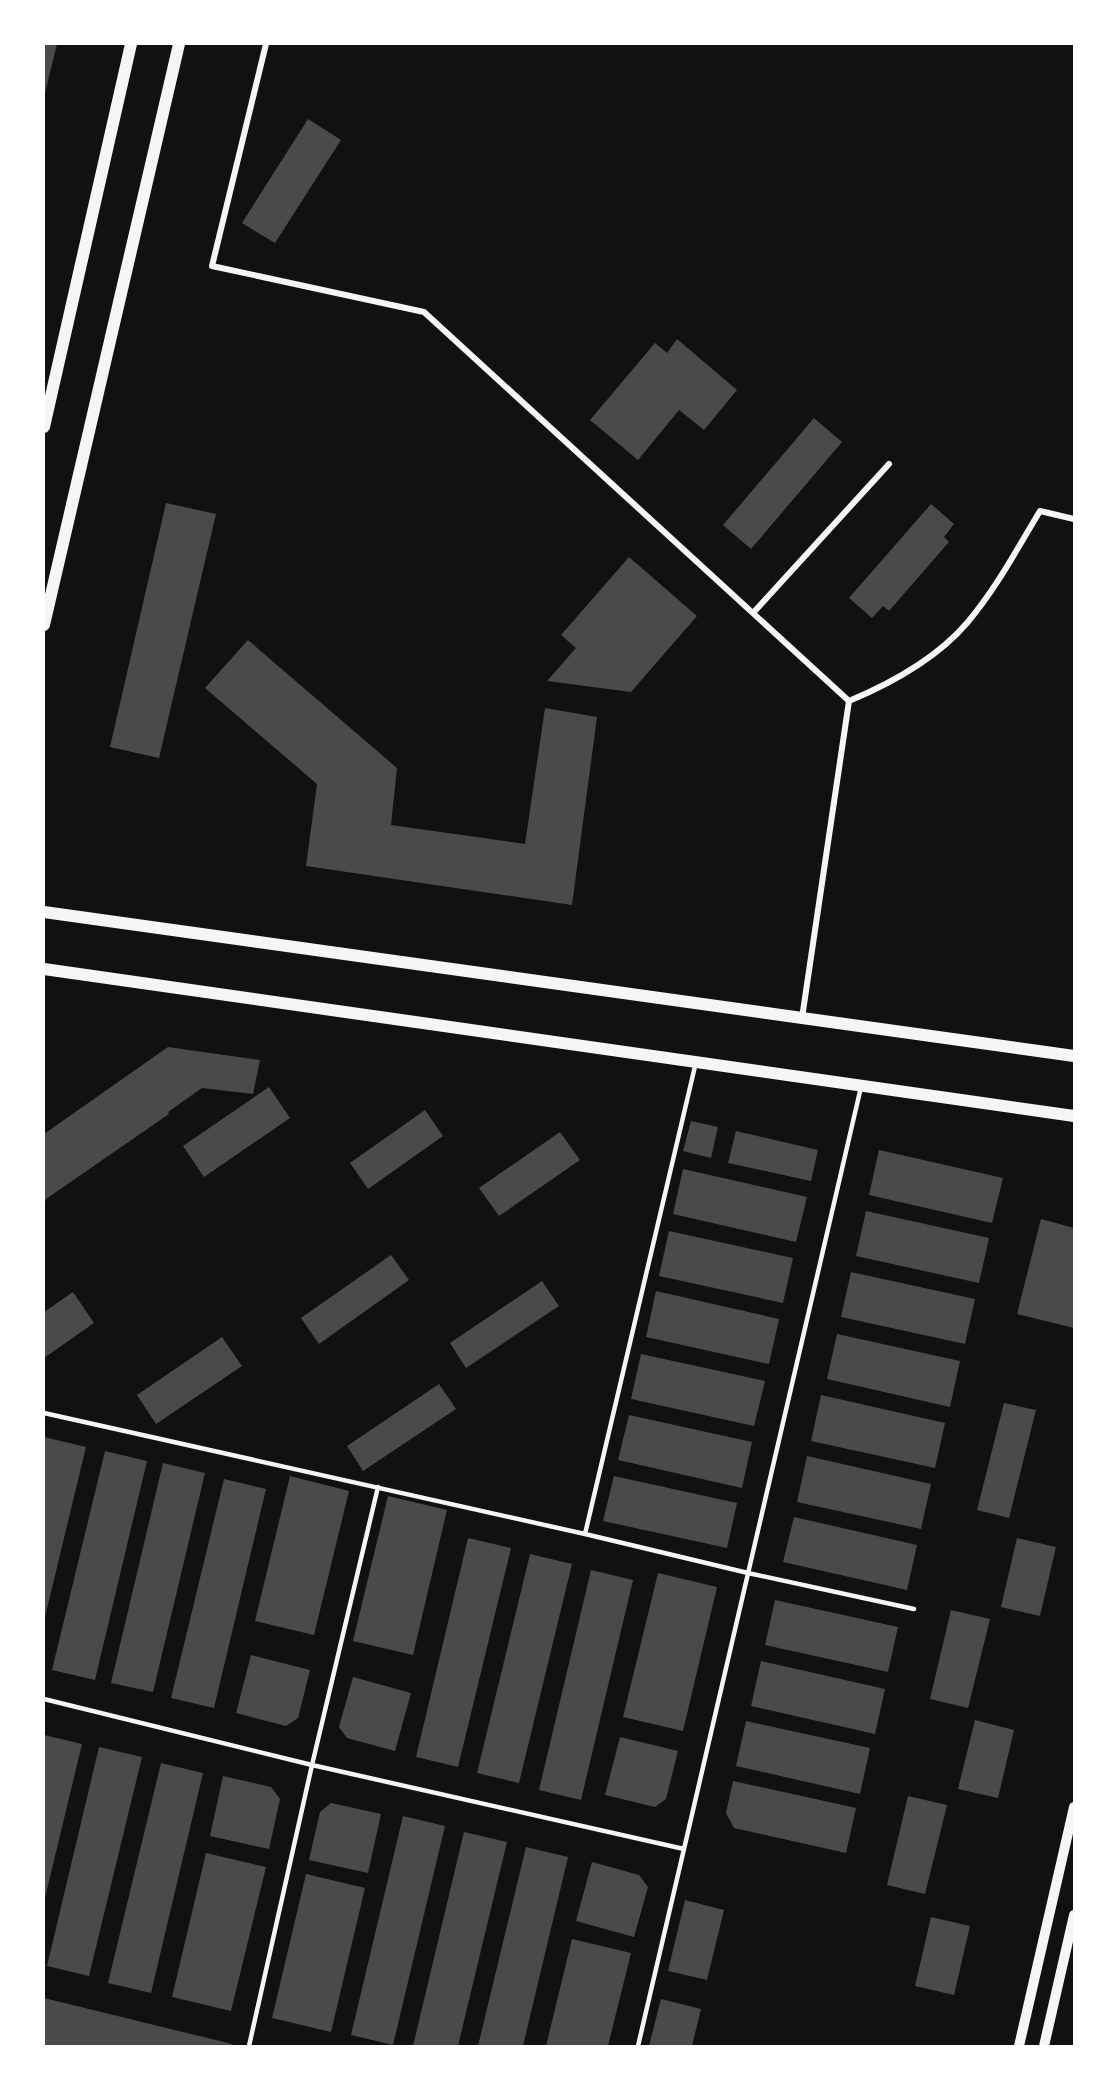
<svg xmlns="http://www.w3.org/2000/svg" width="1118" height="2090" font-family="'Golos Text',sans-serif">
<rect width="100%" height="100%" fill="#111"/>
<path fill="#4a4a4a" d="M44,44h13l-13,53z
M308,119l33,21 -66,103 -33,-20z
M677,339l60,51 -33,40 -25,-20 -41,50 -48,-40 65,-77 12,10z
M814,418l28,24 -91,107 -28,-24z
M166,503l50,11 -57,244 -49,-11z
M931,504l23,20 -10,13 5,5 -60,69 -6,-5 -11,12 -23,-20z
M629,557l68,59 -66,76 -84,-11 29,-33 -15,-13z
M248,640l149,128 -6,57 134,19 20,-136 52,9 -25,188 -266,-39 11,-82 -112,-96z
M168,1047l92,13 -7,34 -51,-6 -34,24 1,2 -123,85 -2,7v-72z
M269,1087l21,31 -86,59 -21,-31z
M425,1110l18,26 -75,53 -18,-26z
M691,1121l27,6 -7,31 -28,-7z
M736,1131l82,19 -7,31 -83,-18z
M560,1132l20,28 -81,56 -20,-28z
M879,1150l124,28 -11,45 -123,-28z
M683,1169l124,28 -11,45 -123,-28z
M866,1211l123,27 -10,45 -123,-27z
M1041,1219l33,9v100l-57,-14z
M669,1231l124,27 -10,45 -124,-27z
M391,1255l18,25 -90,64 -18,-26z
M851,1272l124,27 -10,45 -124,-27z
M542,1281l17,25 -93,62 -16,-25z
M656,1291l123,28 -10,45 -123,-27z
M73,1292l21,31 -50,35v-46z
M837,1334l123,27 -10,46 -123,-28z
M222,1337l20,29 -86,58 -19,-29z
M641,1354l124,27 -11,45 -123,-27z
M439,1384l17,25 -93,62 -16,-25z
M821,1395l124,28 -10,45 -124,-27z
M1004,1403l32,7 -27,108 -32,-8z
M629,1415l123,27 -10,46 -124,-28z
M44,1437l42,10 -42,174z
M105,1451l42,10 -52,219 -43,-10z
M807,1456l124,28 -10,45 -124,-27z
M163,1463l42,10 -52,219 -42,-9z
M290,1476l59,15 -35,144 -59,-14z
M614,1476l123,27 -10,45 -124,-27z
M224,1479l42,10 -52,219 -43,-10z
M388,1496l59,14 -34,145 -60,-14z
M794,1517l123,28 -10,45 -124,-28z
M468,1538l43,10 -53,219 -42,-10z
M1017,1538l39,9 -16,69 -39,-9z
M530,1554l42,10 -53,219 -42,-10z
M591,1570l42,10 -52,220 -42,-10z
M658,1573l59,14 -34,144 -60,-14z
M775,1600l123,27 -10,45 -123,-27z
M951,1610l39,9 -22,89 -38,-9z
M251,1655l59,15 -12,48 -12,8 -50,-13z
M761,1661l124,28 -10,45 -124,-28z
M353,1677l58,16 -16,58 -48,-13 -8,-11z
M975,1720l39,10 -16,68 -40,-9z
M746,1721l124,27 -10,46 -124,-28z
M44,1735l38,9 -38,158z
M620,1737l58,14 -12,48 -11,8 -50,-12z
M99,1747l43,10 -53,219 -42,-10z
M161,1763l42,10 -52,220 -43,-10z
M223,1776l48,11 9,12 -11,50 -59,-13z
M733,1781l123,27 -10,45 -112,-25 -8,-15z
M908,1796l39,9 -22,89 -38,-9z
M331,1803l50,11 -13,59 -59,-13 11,-48z
M403,1816l42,10 -52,219 -42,-10z
M464,1832l43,10 -49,204h-45z
M526,1847l42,10 -45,189h-45z
M206,1853l60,14 -35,144 -59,-14z
M592,1862l47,13 9,12 -14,50 -58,-16z
M306,1874l59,14 -34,144 -59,-14z
M685,1900l39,10 -17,70 -39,-9z
M931,1917l39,9 -16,69 -39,-9z
M572,1939l59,14 -23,93h-62z
M44,1998l188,46 -1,2h-187z
M661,1999l40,10 -9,37h-43z"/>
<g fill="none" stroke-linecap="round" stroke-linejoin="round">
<path stroke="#f5f5f5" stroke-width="4.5" d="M696,1062l-111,472 163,39 166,36
M44,1413l541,121
M44,1699l268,66 66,-278
M249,2046l63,-281 372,84 177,-762
M638,2046l46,-197"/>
<path stroke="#f5f5f5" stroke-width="6" d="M266,44l-54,222 212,46 425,389 -47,317
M753,613l136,-149
M849,701c43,-18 88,-43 118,-78 29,-34 50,-74 73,-112l34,8"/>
<path stroke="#f5f5f5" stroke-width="10" d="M1019,2046l55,-239
M1044,2046l30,-131"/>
<path stroke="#f5f5f5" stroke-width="12" d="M44,427l87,-383
M44,625l135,-581
M44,912l1030,144
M44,969l1030,147"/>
</g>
<rect width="1118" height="2090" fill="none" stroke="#ffffff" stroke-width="90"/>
</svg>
